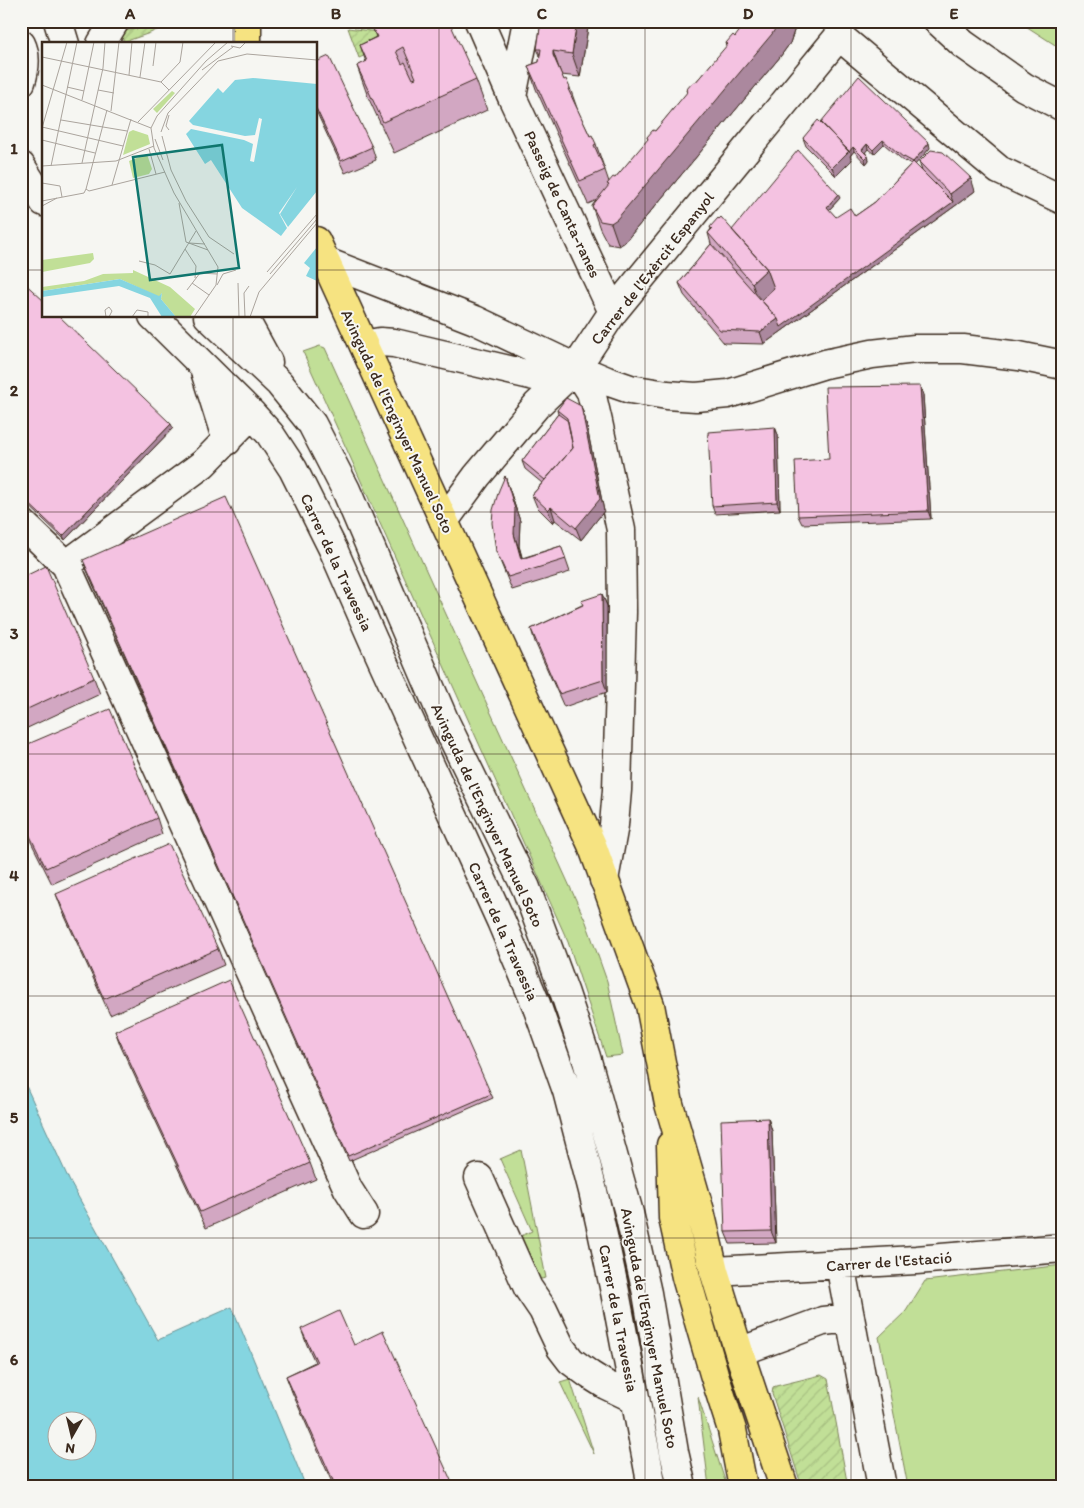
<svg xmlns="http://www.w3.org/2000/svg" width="1084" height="1508" font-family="Itim,sans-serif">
<defs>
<pattern id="garden-furrows" width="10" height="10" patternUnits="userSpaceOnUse" patternTransform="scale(1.25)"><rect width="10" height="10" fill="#c1df97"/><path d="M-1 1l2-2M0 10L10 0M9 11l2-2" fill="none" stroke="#a7c082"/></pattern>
</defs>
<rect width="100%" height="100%" fill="#f6f6f2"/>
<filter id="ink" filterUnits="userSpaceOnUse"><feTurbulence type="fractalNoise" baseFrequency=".02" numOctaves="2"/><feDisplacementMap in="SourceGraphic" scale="10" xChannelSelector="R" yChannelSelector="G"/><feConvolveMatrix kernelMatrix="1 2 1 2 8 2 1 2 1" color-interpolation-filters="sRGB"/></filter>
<g filter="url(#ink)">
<path fill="#c1df97" stroke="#7e845a" d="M1018,21h45v29z
M320,346l5,2 261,574 21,59 16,74 -17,2 -38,-115 -265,-590z
M521,1150l25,128 -10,2 -17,-43 13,-6 -32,-72z
M1063,1265v222h-155l-29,-150 27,-26 19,-30z
M570,1379l24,75 -34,-72z
M698,1397l29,90h-18z"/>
<path fill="url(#garden-furrows)" stroke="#7e845a" d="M162,21h15l-27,12 -26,9 -3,-7 3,-4 24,-4z
M348,28l61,8 -50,22z
M821,1375l7,4 20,108h-46l-30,-93 1,-7 3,-1z"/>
<path fill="#85d5e0" stroke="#679192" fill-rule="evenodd" d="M21,1075l49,107 88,158 74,-33 74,180h-285zM58,1420h30v30h-30z"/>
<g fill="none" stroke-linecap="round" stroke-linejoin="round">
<g stroke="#3b2a1e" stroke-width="31">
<path id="minor" d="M58,21l7,23
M479,21l33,76
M527,21l-15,76 101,215
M938,21l25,23 61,43 39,20
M21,44c6,12 4,25 0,38
M101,44l14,-23
M21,166l23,36
M316,258l159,62 101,48 31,13 23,8 37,6 29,2 32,-3 97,-30 47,-10 43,-5h48l56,7 44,9
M153,316l99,98 18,20 23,35 40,80 40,91 128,281 35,83 31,87 26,100 9,40 13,61 37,195
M208,316l71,67 33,41 34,66 99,232 81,166 38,103 22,66 43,156 18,80 27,159 8,35
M243,316l25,46
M364,345l16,-3 14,1 166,39
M576,368l15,24 7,30 23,108 1,82 -5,178 -3,35 -10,55
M205,371l22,70
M444,521l33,-45 60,-71 39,-37 37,-56 226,-276 160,134 64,30
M21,522l45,43 282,624 16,25
M66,565l137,-101 49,-50
M479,1178l49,110 15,22 18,38 10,13 19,14 16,10 21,10 8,6
M840,1264l42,223
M714,1271l202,-11 147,-12
M739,1352l84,-31 27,-3"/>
</g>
<g stroke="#3b2a1e" stroke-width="31">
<path id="major" d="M247,21v23
M316,241l276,604 58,160 19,99 31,107 14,60 25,81 45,135
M671,1145l2,73 13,59 28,97 18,56 11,57"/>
</g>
<use href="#minor" stroke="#f6f6f2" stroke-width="28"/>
<use href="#major" stroke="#f6e381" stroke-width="28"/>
</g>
<path fill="#d2a7c2" stroke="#3b2a1e" d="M589,21l-9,56 -19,-2 3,5 6,8 8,23 12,25 6,8 13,38 6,-4 33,-38 -1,-3 8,-6 32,-38 -1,-3 9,-7 32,-37 -1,-3 9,-6 61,-12 -6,18 -10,14 -155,185 -6,4 -11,-2 -8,-15 -8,-23 5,-6 -9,4 -52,-115 -8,-23 11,-4 1,-7 -3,-6z
M372,27l104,53 11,30 -93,43 -26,-56 -11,-31 9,-4 -6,-17 16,-8z
M316,62l56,85 4,13 -31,13 -29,-62z
M821,122l109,26 -15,16 7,7 -3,-9 56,29 -20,15 -191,138 -40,-1 -40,-48 -5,-12 32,-39 -3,-11 3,-4 -1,-2 22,3 108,-32 -11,12 7,7 19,-1 20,-14 36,-38 -5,-3 -1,1 -21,-18 -10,10 -6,-5 -3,3 3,4 1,4 -3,4 -12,-13 -4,5 2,4 -16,16 -30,-30 -3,-8z
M21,280l152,148 -108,112 -44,-42z
M923,395l8,124 -129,5 -4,-8 31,-57z
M581,406l4,12 19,93 -23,29 -26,-20 -2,3 -16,-16 -5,-12 10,-12 -17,-14 -3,-8 36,-47 -1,-4z
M775,427l3,8 2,75 -65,4 -3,-8z
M505,476l15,45 -1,25 3,12 39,-12 9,26 -58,18 -16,-39z
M84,564l407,530 2,4 -144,63z
M21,578l73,100 6,16 -79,37z
M602,594l5,12v86l-43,15 -29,-65 -4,-13 51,-24z
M21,747l136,71 5,16 -110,50 -31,-62z
M56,894l162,55 6,16 -114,50 -48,-105z
M115,1031l195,132 6,16 -110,49 -85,-181z
M768,1118l4,13 4,112 -46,1 -5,-12z
M301,1329l53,16 100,142h-120l-42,-95 -6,-16 29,-14 -8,-17z"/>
<path fill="#ab889e" stroke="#3b2a1e" d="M577,21h12l-9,56 -8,-23z
M780,21h16v4l-6,18 -10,14 -155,185 -6,4 -8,-23z
M553,51l8,23 -8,-19z
M883,140l1,4 -10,10 -1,-4z
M929,143l1,5 -16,18 -1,-4z
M867,144l1,5 -4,5 -2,-4z
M853,147l1,4 -4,5 2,4 -16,16 -4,-8z
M868,156l1,4 -3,4 -1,-5z
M971,178l4,13 -20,15 -191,138 -4,-12 18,-13 175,-117 -3,-8z
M838,194l2,4 -12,13 -1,-4z
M767,269l9,23 -16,14 -8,-23z
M920,386l3,9 8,124 -3,-8z
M581,406l4,12 19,93 -23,29 -5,-12z
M171,424l2,4 -108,112 -2,-4z
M775,427l3,8 2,75 -3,-8z
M505,476l15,45 -1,25 7,25 -12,-37z
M551,507l4,13 -2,3 -5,-13z
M602,594l5,12v86l-4,-12z
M768,1118l4,13 4,112 -5,-12z"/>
<path fill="#f4c2e1" stroke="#3b2a1e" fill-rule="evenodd" d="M384,21h65l27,59 -93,42 -26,-56 10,-5 -7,-16 17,-8 -5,-10zM403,47l13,31 -3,1 -8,-17 -3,2 -6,-13z
M541,21h36l-5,33 -19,-3v4l11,25 2,-1 4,9 -2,1 22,47 2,-1 4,9 -2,1 11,25 -25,11 -52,-115 11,-4 2,-13h-4z
M747,21h33l-8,13 -155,185 -6,4 -11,-2 -8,-15 17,-21 -2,-1 6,-7 2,1 33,-39 -1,-2 6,-7 2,1 33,-40 -2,-1 7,-8 2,1 33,-39 -2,-1 7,-8 2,2z
M329,56l43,91 -31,14 -25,-53v-46z
M859,76l70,67 -16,19 -9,-5v1l-21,-18 -10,10 -6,-6 -5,6 6,6 -3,3 -12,-12 -4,5 -28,-30z
M818,120l31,31 -17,17 -29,-30z
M798,150l40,44 -11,13 9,10 14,-9 5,8 20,-14 38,-40 40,40 -172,125 -3,-8 -17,-19 13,-12 -7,-19 -35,-39z
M931,150l12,2 28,26 -21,16 -31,-32z
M721,217l46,52 -15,14 -44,-50 4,-4 -2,-2 8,-9 1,1z
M711,244l67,75 -18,13 -40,-2 -41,-47z
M21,280l23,21v15h15l112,108 -108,112 -42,-40z
M920,386l8,125 -130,5 -3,-55 34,-2 -4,-72z
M566,398l15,8 19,93 -24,29 -25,-21 -3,3 -16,-15 41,-47 -6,-30 -10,-8z
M558,414l10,7 5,27 -28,32 -23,-19z
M775,427l2,75 -65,4 -4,-74z
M505,476l10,33 -1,25 7,25 40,-13 5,13 -58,18 -12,-26 -4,-28 1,-13 6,-20z
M226,497l265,597 -143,62 -265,-596z
M46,566l48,112 -73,34v-134z
M602,594l1,86 -44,14 -28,-65 52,-24 -2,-4z
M110,709l47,109 -111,50 -25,-50v-71z
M169,844l49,105 -114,50 -48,-105z
M229,980l81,183 -110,49 -85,-181z
M768,1118l3,113 -46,1 -4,-112z
M339,1311l15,34 29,-14 71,156h-118l-50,-111 31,-14 -16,-33z"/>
</g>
<path fill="none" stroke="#3b2a1e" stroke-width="1" stroke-opacity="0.55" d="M233,21v23M439,21v1466M645,21v1466M851,21v1466M21,270h23M316,270h747M233,316v1171M21,512h1042M21,754h1042M21,996h1042M21,1238h1042"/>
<g text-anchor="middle" stroke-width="4" stroke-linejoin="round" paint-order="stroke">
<g font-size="16" fill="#3b2a1e" stroke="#f6f6f2">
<text transform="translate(563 204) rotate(65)" y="6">Passeig de Canta-ranes</text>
<text transform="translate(652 268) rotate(-52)" y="6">Carrer de l'Exèrcit Espanyol</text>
<text transform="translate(398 421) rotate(65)" y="6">Avinguda de l'Enginyer Manuel Soto</text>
<text transform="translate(337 562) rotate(65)" y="6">Carrer de la Travessia</text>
<text transform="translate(488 815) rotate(65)" y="6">Avinguda de l'Enginyer Manuel Soto</text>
<text transform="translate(504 931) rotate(66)" y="6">Carrer de la Travessia</text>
<text transform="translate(889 1261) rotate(-4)" y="6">Carrer de l'Estació</text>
<text transform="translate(619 1318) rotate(79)" y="6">Carrer de la Travessia</text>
<text transform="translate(650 1328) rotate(79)" y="6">Avinguda de l'Enginyer Manuel Soto</text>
</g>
</g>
<g transform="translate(42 42)">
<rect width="275" height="275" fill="#f6f6f2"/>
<path d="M130,49l3,2 -18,20 -4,-4zM91,88l15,5 2,9 -27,11 6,-23zM105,112l5,15 -3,5 -16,4 -4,-17zM51,211l1,6 -4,4 -48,9v-12zM91,228l37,17 25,22 -5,8h-14l-15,-18 1,-6 -3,4 -39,-18 -78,12v-4l42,-6 19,-7 30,-1z" fill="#c1df97"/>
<path d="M211,36l64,6v107l-29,36 -8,-13 17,-27 -18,26 8,15 -6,8 -39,-28 -31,-48 -6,4 -19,-30 5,-5 53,11 9,4 -3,17 4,1 8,-43 -3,-1 -4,17 -10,1 -52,-11 -4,-4 29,-33 5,5 12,-13zM275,205v34l-11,-5 4,-8 -6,-5zM78,237l39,17 3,-3 -1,6 15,18h-14l-12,-19 -31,-12 -77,11v-6z" fill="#85d5e0"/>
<path fill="none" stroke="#aba49d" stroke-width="1" d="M189,4l9,2 6,-6M0,15l119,25 8,8M111,24l3,-24M160,28l31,-23M87,33l3,-33M98,35l5,-35M119,40l19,-20 3,-20M0,43l109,43M25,45l17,4M56,48l16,3M40,58l12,-58M69,69l8,-69M127,73l-3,11 3,4M19,78l66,11M96,80l78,-80M0,85l81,19M0,86l25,-86M119,90l7,-19 50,-52 29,-7 70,6M120,94l9,34 15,31 23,36 25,17M113,97l8,21M0,98l53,13M107,107l7,25M40,121l21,-95 2,-26M0,124l74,-5 38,-15M9,124l26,-124M0,141l18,3 2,11M70,143l19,-66M44,147l3,2 76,-19M44,147l21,-79M0,159l42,-8 2,-4M137,161l7,39 22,8M0,164l15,-8M147,201l16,1M143,207l11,17 -1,12M97,219l16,4 15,9 26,-43M225,230l50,-58M158,231l17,1M228,232l47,-55M150,241l17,12M196,241l1,34M175,243l6,-11 13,-4M145,248l13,-17M64,275l-1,-7 4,-3 3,4 -3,6M90,275l5,-7 11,2v5M152,275l22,-32 2,-18 -44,-74 -20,-45 -3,-20 6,-12 49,-55 22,-19M203,275l-1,-24 5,-7M208,275l9,-25 58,-69"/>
<path fill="#0f766e" fill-opacity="0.15" stroke="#0f766e" stroke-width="2.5" d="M180,103l17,123 -89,12 -17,-123z"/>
<rect width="275" height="275" fill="none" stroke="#3b2a1e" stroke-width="2.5"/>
</g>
<rect width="1084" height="1508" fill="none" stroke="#f6f6f2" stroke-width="55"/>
<g transform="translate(72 1436) rotate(188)"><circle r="24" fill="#f6f6f2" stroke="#aba49d"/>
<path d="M0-4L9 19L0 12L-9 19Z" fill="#3b2a1e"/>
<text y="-8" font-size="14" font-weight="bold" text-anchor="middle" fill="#3b2a1e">N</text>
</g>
<rect x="28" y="28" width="1028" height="1452" fill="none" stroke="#3b2a1e" stroke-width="2"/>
<g font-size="16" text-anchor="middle" font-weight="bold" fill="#3b2a1e">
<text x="130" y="19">A</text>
<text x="336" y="19">B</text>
<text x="542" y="19">C</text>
<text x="748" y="19">D</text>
<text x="954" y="19">E</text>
<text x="14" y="154">1</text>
<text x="14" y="396">2</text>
<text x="14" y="639">3</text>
<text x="14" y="881">4</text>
<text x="14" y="1123">5</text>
<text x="14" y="1365">6</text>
</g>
</svg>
